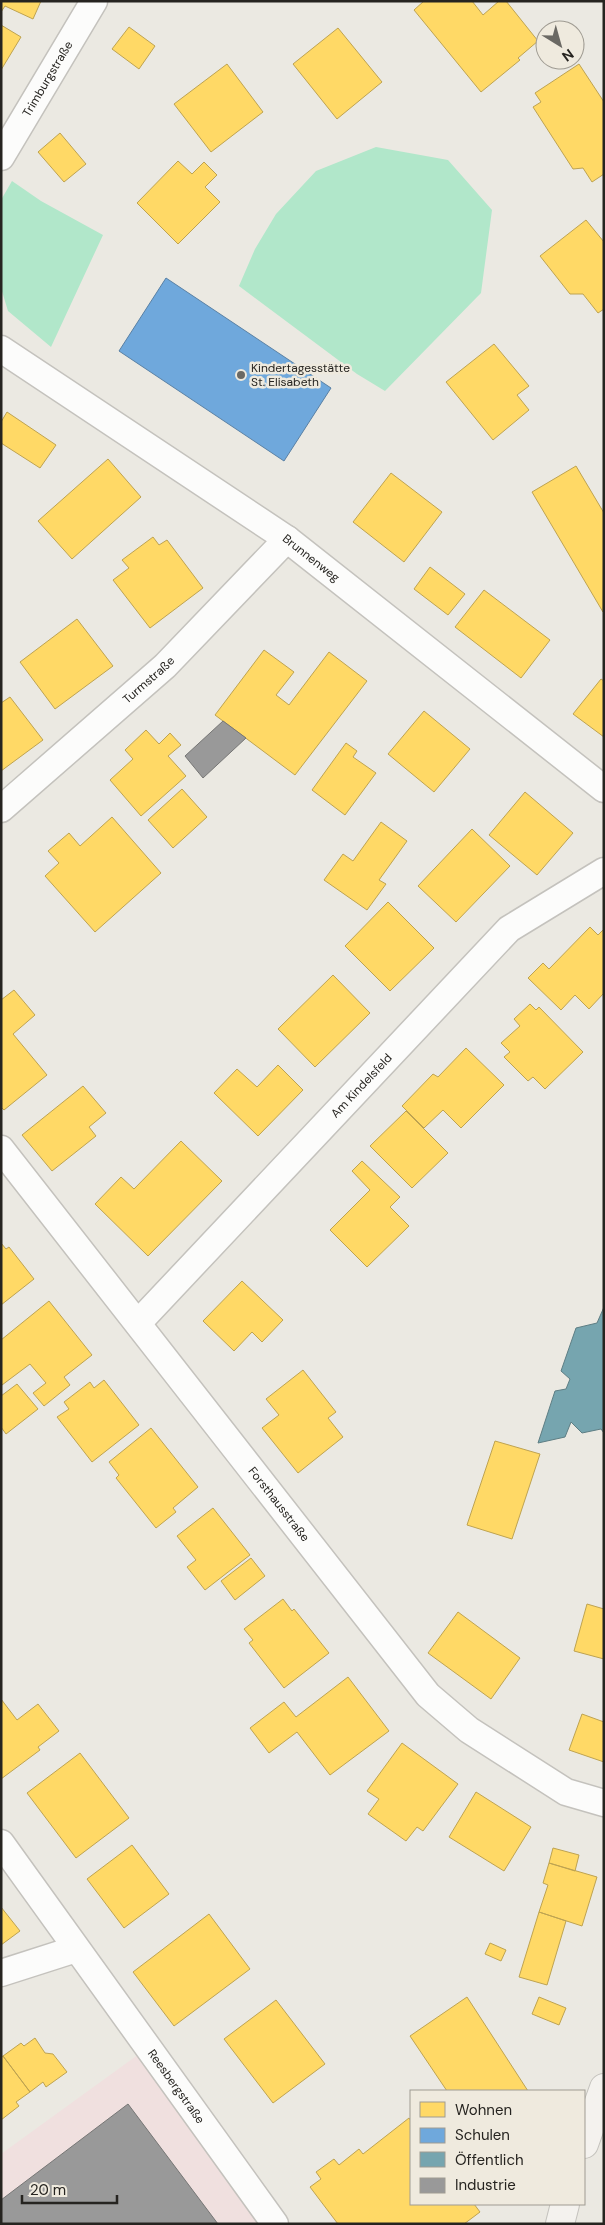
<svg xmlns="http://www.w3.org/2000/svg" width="605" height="2225" font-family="'DM Sans',sans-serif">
<rect width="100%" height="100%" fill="#ebe9e2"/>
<path fill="#f0e0df" d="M139,2054l127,170h-265v-70z"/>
<path fill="#b1e7ca" d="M376,147l72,13 44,50 -11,83 -96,98 -28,-17 -118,-88 16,-37 21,-35 40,-43z
M12,181l29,20 62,34 -52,112 -43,-36 -7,-23v-88z"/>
<path fill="#ffd966" stroke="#bea351" d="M1,1h40l-8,18 -28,-13 -4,6z
M424,1h48l11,14 16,-14h7l32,40 -20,17 2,2 -39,32 -67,-82z
M1,25l20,12 -20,33z
M129,27l26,19 -16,23 -27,-20z
M338,28l44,54 -45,37 -44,-55z
M227,64l36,48 -52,40 -37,-48z
M579,64l25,38v72l-12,8 -9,-14 -10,1 -40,-62 8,-5 -6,-9z
M60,133l26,31 -22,18 -26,-30z
M178,161l14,13 12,-12 13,13 -12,12 15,15 -42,42 -41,-41z
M586,220l18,22v67l-6,4 -15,-19h-13l-30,-38z
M494,344l35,42 -12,9 12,15 -36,30 -47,-58z
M7,412l49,33 -16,23 -39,-25v-21z
M108,459l33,38 -69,62 -34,-38z
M576,466l28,47 -1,99 -71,-120z
M391,473l51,39 -38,50 -51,-40z
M153,537l6,8 8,-5 36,48 -53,40 -37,-48 16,-12 -7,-8z
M430,567l35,27 -17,21 -34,-26z
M484,590l66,50 -29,38 -66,-51z
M77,619l36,47 -58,43 -35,-47z
M264,650l30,22 -18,23 13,10 40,-53 38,29 -72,94 -80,-60z
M601,679l3,2v56l-31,-23z
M10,697l33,43 -42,31v-68z
M424,711l46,38 -36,43 -46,-38z
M146,730l13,14 11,-11 11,12 -13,11 18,20 -45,40 -31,-36 23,-21 -8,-9z
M346,743l11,8 -4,6 23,16 -31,42 -33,-25z
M182,789l25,28 -34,31 -25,-28z
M525,792l48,41 -36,42 -48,-40z
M112,817l49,56 -66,59 -50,-56 14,-13 -11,-12 21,-18 11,13z
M381,822l26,19 -28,39 7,4 -19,26 -43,-30 19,-26 10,7z
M472,829l38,37 -54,56 -38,-36z
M388,902l46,46 -44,43 -45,-45z
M590,927l8,8 6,-6v64l-15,16 -14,-14 -14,15 -33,-32 15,-15 6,6z
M333,975l37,38 -55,54 -37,-38z
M14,990l21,25 -22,19 34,41 -43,35 -3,-3v-107z
M530,1004l6,6 3,-3 44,45 -38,37 -12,-12 -5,4 -24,-24 6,-5 -9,-9 19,-17 -6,-7z
M466,1048l38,37 -43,43 -18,-18 -19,18 -22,-22 31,-32 5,3z
M278,1065l25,25 -45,46 -44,-43 23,-24 20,18z
M83,1086l23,27 -17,14 7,9 -44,35 -30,-36z
M406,1111l42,42 -36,35 -42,-42z
M181,1141l41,40 -74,75 -53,-52 26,-27 13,12z
M362,1161l38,36 -10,10 19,19 -42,41 -37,-37 40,-40 -18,-19z
M1,1243l5,6 3,-2 25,32 -33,26z
M242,1281l41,39 -21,22 -10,-10 -18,19 -31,-30z
M49,1301l43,54 -28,22 6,8 -26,21 -11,-13 13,-10 -16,-19 -28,21 -1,-1v-44z
M303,1370l33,42 -8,6 15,19 -45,36 -36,-45 17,-13 -13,-16z
M104,1380l35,45 -47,37 -35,-45 12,-8 -5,-7 26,-20 4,6z
M17,1384l21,25 -32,25 -5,-7v-31z
M151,1428l47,59 -25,21 3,4 -20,16 -40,-50 3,-3 -10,-13z
M495,1441l45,13 -28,85 -45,-14z
M213,1508l37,47 -45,35 -18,-23 9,-7 -19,-24z
M251,1558l14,18 -30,24 -14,-19z
M283,1599l9,12 2,-2 35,44 -45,35 -35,-45 4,-3 -9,-11z
M587,1604l17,5v50l-30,-8z
M458,1612l62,46 -29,41 -63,-46z
M348,1677l41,54 -59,44 -33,-43 -28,21 -19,-25 34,-26 12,15z
M1,1699l16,21 21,-16 21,27 -21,16 2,3 -39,29z
M582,1714l22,8v40l-35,-12z
M402,1743l56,41 -35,47 -6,-4 -11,14 -38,-27 11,-15 -12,-8z
M80,1753l49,65 -53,40 -49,-65z
M476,1792l55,35 -27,44 -55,-34z
M132,1845l37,49 -45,34 -37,-49z
M553,1848l26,7 -4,16 -26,-8z
M549,1863l48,14 -15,49 -43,-14 9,-27 -5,-2z
M1,1907l19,24 -19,14z
M539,1912l27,9 -19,64 -28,-8z
M209,1914l41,55 -76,57 -41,-54z
M490,1943l16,7 -5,11 -16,-7z
M467,1997l61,94h-81l-37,-55z
M539,1997l27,11 -7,17 -27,-11z
M276,2000l49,64 -52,39 -49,-64z
M35,2038l10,15 8,1 14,18 -21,15 -3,-5 -13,10 -27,-36 18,-13 3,3z
M3,2056l27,36 -14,10 3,4 -18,14v-63z
M409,2118l2,3v83h63l6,8 -16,12h-126l-28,-37 11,-8 -5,-7 18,-13 5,6 20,-16 4,5z"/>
<path fill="#6fa8dc" stroke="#5980a4" d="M166,278l165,110 -47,73 -165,-110z"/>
<path fill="#76a5af" stroke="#5e7e84" d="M604,1307v126l-3,-4 -19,4 -11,-11 -6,15 -27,6 17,-52 11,-2 4,-10 -9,-8 15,-43 21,-5z"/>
<path fill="#999" stroke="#767675" d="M223,721l23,17 -43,40 -18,-22z
M128,2104l90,120h-217v-24z"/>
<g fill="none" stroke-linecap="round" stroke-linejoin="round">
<g stroke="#c4c2bd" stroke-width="29">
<g id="street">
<path id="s1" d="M1,157l93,-156"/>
<path id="s2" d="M1,349l286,190 317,250"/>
<path id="s3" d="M1,809l164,-143 122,-127"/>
<path id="s4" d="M1,1149l427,546 41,35 97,62 38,11"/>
<path id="s5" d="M138,1323l371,-394 95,-58"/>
<path id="s6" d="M1,1843l274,381"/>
<path d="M1,1973l75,-24"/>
</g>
</g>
<g stroke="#c4c2bd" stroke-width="30">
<path id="secondary" d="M584,2144l20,-56
M560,2224l5,-20"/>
</g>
<use href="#street" stroke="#fcfcfb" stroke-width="26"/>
<use href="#secondary" stroke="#f4f2ee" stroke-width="28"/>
</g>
<circle fill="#6b6964" stroke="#efeade" stroke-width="2" cx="241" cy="375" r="5"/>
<g text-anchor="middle" stroke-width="5" stroke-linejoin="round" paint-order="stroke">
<g font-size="12" fill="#262420" stroke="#efeade">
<text dy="4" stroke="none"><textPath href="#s1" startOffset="91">Trimburgstraße</textPath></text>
<text dy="4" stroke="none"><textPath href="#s2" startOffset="374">Brunnenweg</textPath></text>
<text dy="4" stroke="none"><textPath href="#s3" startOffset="196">Turmstraße</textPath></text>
<text dy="4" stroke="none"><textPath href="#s5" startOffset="326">Am Kindelsfeld</textPath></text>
<text dy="4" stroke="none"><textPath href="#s4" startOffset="451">Forsthausstraße</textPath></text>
<text dy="4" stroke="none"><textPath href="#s6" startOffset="300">Reesbergstraße</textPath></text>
</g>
<g font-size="12" fill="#262420" stroke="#efeade" text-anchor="start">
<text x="251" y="372">Kindertagesstätte<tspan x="251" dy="14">St. Elisabeth</tspan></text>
</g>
</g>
<rect width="605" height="2225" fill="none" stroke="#262420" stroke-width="5"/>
<rect x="410" y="2090" width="175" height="115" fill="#efeade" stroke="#9f9b92"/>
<rect x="420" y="2102" width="25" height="15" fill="#ffd966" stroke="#9f9b92"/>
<text x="455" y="2115" font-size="15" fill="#262420">Wohnen</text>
<rect x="420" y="2128" width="25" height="15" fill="#6fa8dc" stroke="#9f9b92"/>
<text x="455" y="2140" font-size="15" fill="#262420">Schulen</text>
<rect x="420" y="2152" width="25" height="15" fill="#76a5af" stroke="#9f9b92"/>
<text x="455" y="2165" font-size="15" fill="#262420">Öffentlich</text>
<rect x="420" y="2178" width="25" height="15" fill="#999999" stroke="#9f9b92"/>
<text x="455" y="2190" font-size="15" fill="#262420">Industrie</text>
<g transform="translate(560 45) rotate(143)"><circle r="24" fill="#efeade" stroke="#9f9b92"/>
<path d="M0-4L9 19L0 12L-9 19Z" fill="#6b6964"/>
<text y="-8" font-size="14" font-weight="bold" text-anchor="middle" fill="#262420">N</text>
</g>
<path d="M22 2195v8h95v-8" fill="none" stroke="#262420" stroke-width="2.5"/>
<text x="30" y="2195" font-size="15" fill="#262420" stroke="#efeade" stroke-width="4" paint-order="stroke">20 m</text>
</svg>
